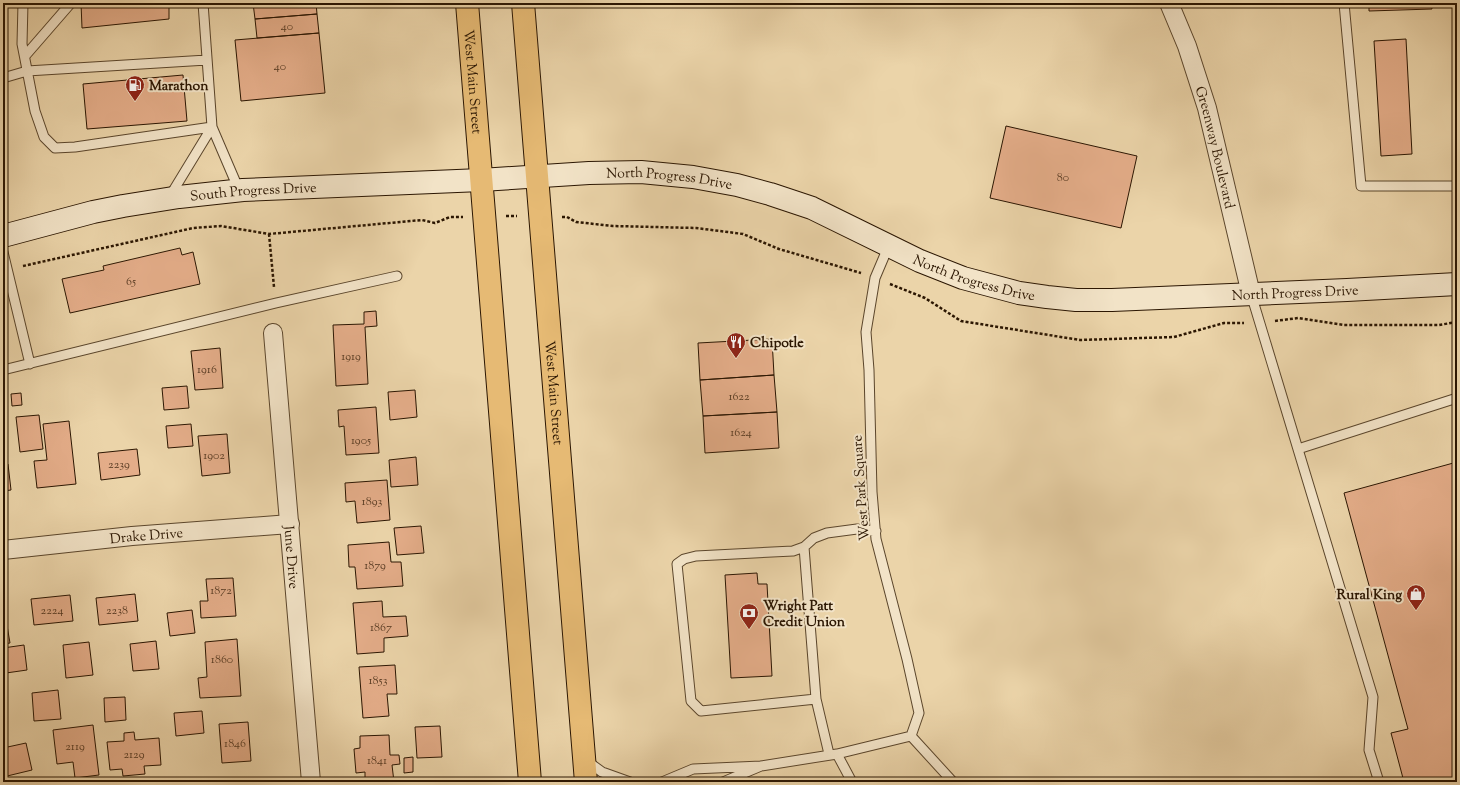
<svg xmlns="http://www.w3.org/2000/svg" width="1460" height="785" font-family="'Sorts Mill Goudy',serif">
<rect width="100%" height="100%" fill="#ebd4a9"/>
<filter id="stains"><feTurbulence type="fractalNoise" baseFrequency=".005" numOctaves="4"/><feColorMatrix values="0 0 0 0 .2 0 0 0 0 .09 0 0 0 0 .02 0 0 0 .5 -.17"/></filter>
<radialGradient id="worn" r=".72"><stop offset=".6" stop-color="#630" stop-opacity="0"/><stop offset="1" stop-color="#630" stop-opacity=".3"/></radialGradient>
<path fill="#e4ad89" stroke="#2b1602" d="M81,3h88v16l-87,9z
M253,3h63l1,11 -62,5z
M1369,3h62l1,6 -63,2z
M317,14l2,19 -62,5 -2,-19z
M319,33l6,60 -84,8 -6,-61z
M1406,39l6,115 -31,2 -7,-115z
M183,75l4,46 -100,8 -4,-45z
M1006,126l131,30 -16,72 -131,-30z
M180,248l2,7 11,-3 7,32 -130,29 -8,-34 42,-9 -1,-4z
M376,311l1,15 -12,1 3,57 -32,2 -3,-61 31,-1v-12z
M772,339l2,36 -74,5 -2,-37z
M220,348l3,40 -28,2 -4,-39z
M774,375l3,37 -74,4 -3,-36z
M187,386l2,22 -25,2 -2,-22z
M415,390l2,27 -27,3 -2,-28z
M21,393l1,12 -10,1 -1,-12z
M376,407l3,46 -33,2 -2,-29 -5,1 -1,-17z
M777,412l2,36 -74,5 -2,-37z
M39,415l4,34 -23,3 -4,-35z
M69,421l7,63 -39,4 -3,-27 13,-1 -4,-36z
M191,424l2,22 -25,2 -2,-22z
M227,434l3,39 -28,3 -4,-40z
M137,449l3,26 -39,5 -3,-27z
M416,457l2,28 -27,2 -2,-27z
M1457,462v320h-53l-13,-49 17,-4 -64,-236z
M3,464h5l3,26 -8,1z
M387,480l3,40 -33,3 -2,-22 -9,1 -1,-19z
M421,526l3,27 -27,2 -3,-27z
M389,542l2,20h10l2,24 -46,3 -2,-22h-6l-1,-22z
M757,573l1,11h9l5,92 -41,2 -6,-103z
M233,578l3,38 -35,2 -1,-17h8l-2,-22z
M135,594l3,27 -39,4 -3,-27z
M70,595l3,26 -39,4 -3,-26z
M382,601l1,16 23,-1 2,20 -24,2v14l-27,2 -4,-51z
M3,602l7,41 -7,1z
M192,610l3,23 -25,3 -3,-23z
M237,639l4,57 -41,2 -2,-20 9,-1 -2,-35z
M156,641l3,28 -26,2 -3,-27z
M89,642l4,33 -27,3 -3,-33z
M24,645l3,25 -21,3 -3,-25z
M395,665l2,29h-10l2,22 -26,2 -4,-51z
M58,690l3,29 -27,2 -2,-28z
M125,697l1,23 -21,2 -1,-24z
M202,711l2,22 -28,3 -2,-23z
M248,722l3,39 -29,2 -3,-39z
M93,725l6,50 -24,3 -2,-16 -16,2 -4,-34z
M440,726l2,31 -25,1 -2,-31z
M134,732l1,8 24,-2 2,27 -17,1 1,8 -22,2 -1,-7 -12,1 -3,-28 17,-1v-8z
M389,735l1,20h9l1,9 -8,1 2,17h-29v-10l-9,1 -2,-24 6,-1v-12z
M26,743l6,27 -29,7v-29z
M413,757v15l-9,1v-15z"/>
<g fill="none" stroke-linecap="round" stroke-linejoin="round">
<g stroke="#5b462c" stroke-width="11">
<path id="lane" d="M23,3l-1,41 13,67 9,26 11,11 20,-1 137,-20
M203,3l9,124 27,63
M1344,3l17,183h96
M25,56l46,-53
M3,78l24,-7 180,-11
M170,196l42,-69
M889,245l-14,33 -9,54 3,38 3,122 4,47 31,120 12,54 -8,23 42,46
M3,252l27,112
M1251,294l122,403 -4,53 10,32
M3,370l273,-67 121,-27
M1298,449l159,-51
M804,547l12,152
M829,754l-13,-55 -115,12 -10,-10 -14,-137 7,-5 12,-3 97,-5 11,-4 10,-9 13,-5 30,-4 19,2
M837,754l15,28
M587,761l15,11 28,10
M761,766l76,-12 74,-18
M662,782l31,-13 68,-3 -38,16"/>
</g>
<g stroke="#5b462c" stroke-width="20">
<g id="street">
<path id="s1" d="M1169,3l18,43 20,62 44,186"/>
<path id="s2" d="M273,333l38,449"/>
<path id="s3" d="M3,550l129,-14 158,-12"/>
</g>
</g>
<g stroke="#2b1602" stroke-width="24">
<g id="secondary">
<path id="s4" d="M3,236l90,-24 30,-6 56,-9 64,-7 238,-10 108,-7 52,-1 52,5 44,8 33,9 42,14 108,53 43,17 56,15 28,4 29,3h36l235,-10 110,-6"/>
</g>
</g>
<g stroke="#2b1602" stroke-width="24">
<g id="primary">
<path id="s5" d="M467,3l63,779"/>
<path id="s6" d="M523,3l63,779"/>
</g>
</g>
<path stroke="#2b1602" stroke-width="2.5" stroke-dasharray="3 2" stroke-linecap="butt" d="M506,216h11
M562,217h5l9,5 37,4 83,2 47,6 36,15 82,24
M269,234l5,53
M23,266l170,-38 28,-2 48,8 153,-14 13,3 15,-6h13
M890,284l35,14 36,23 119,19 94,-3 50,-14h20
M1275,321l23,-3 46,7h95l18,-3"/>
<use href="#lane" stroke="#f2e3c7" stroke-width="9"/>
<use href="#street" stroke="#f2e3c7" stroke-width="18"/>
<use href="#secondary" stroke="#f2e3c7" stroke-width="22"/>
<use href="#primary" stroke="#e6ba74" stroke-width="22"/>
</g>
<defs>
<g id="fuel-pin" transform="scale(1)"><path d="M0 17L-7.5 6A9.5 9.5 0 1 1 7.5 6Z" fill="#8f2418" stroke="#f2e3c7"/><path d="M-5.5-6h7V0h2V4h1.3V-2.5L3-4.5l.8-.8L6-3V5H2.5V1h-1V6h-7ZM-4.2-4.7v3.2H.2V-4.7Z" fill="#fff"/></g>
<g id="restaurant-pin" transform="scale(1)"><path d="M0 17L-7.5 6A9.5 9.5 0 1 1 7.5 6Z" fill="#8f2418" stroke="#f2e3c7"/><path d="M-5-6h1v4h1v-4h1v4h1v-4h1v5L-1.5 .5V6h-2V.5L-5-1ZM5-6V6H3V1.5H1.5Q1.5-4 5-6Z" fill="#fff"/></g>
<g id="shop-pin" transform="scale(1)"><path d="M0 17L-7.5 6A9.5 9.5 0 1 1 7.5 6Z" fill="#8f2418" stroke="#f2e3c7"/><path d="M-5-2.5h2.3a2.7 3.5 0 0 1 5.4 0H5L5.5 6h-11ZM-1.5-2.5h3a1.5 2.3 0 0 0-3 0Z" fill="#fff"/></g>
<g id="bank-pin" transform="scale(1)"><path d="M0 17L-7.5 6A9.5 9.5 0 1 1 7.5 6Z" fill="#8f2418" stroke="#f2e3c7"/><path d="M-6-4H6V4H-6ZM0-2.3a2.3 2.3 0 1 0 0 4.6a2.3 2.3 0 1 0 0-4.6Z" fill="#fff"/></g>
</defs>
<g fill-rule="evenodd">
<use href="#fuel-pin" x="135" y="85"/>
<use href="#restaurant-pin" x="736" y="342"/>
<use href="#shop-pin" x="1416" y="594"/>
<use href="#bank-pin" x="749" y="613"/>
</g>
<g text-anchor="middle" stroke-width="4" stroke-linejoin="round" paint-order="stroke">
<g font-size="12" fill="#593c24">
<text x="287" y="30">40</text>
<text x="280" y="70">40</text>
<text x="1063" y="181">80</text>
<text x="131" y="285">65</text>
<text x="351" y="360">1919</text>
<text x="207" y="373">1916</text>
<text x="739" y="400">1622</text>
<text x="741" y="436">1624</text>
<text x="361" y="444">1905</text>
<text x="214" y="459">1902</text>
<text x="119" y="468">2239</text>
<text x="372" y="505">1893</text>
<text x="375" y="569">1879</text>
<text x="221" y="594">1872</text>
<text x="52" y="614">2224</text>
<text x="117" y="614">2238</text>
<text x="381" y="631">1867</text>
<text x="222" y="663">1860</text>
<text x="378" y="684">1853</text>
<text x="235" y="747">1846</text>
<text x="75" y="750">2119</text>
<text x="134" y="758">2129</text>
<text x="377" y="764">1841</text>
</g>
<g font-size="14" fill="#2b1602" stroke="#f2e3c7">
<text dy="5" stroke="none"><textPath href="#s5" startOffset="79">West Main Street</textPath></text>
<text dy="5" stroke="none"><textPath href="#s1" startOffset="152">Greenway Boulevard</textPath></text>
<text dy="5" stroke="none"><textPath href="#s4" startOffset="672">North Progress Drive</textPath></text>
<text dy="5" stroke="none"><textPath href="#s4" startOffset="255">South Progress Drive</textPath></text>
<text dy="5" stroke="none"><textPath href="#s4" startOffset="996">North Progress Drive</textPath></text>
<text dy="5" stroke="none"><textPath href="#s4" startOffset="1320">North Progress Drive</textPath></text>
<text dy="5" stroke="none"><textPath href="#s6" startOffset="391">West Main Street</textPath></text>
<text transform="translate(860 488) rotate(-94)" y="5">West Park Square</text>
<text dy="5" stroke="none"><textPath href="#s3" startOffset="144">Drake Drive</textPath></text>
<text dy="5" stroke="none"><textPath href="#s2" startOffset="225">June Drive</textPath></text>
</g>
<g font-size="14" font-weight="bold" fill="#2b1602" stroke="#f2e3c7" text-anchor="start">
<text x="149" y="90">Marathon</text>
<text x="750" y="347">Chipotle</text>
<text x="1402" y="599" text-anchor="end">Rural King</text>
<text x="763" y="610">Wright Patt<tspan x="763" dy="16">Credit Union</tspan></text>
</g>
</g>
<rect width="1460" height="785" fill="none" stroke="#ebd4a9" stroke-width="16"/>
<rect x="4" y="4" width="1452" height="777" fill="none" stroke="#2b1602" stroke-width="2"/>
<rect x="8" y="8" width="1444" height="769" fill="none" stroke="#2b1602"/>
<rect width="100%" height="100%" filter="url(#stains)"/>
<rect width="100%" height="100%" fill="url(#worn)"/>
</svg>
